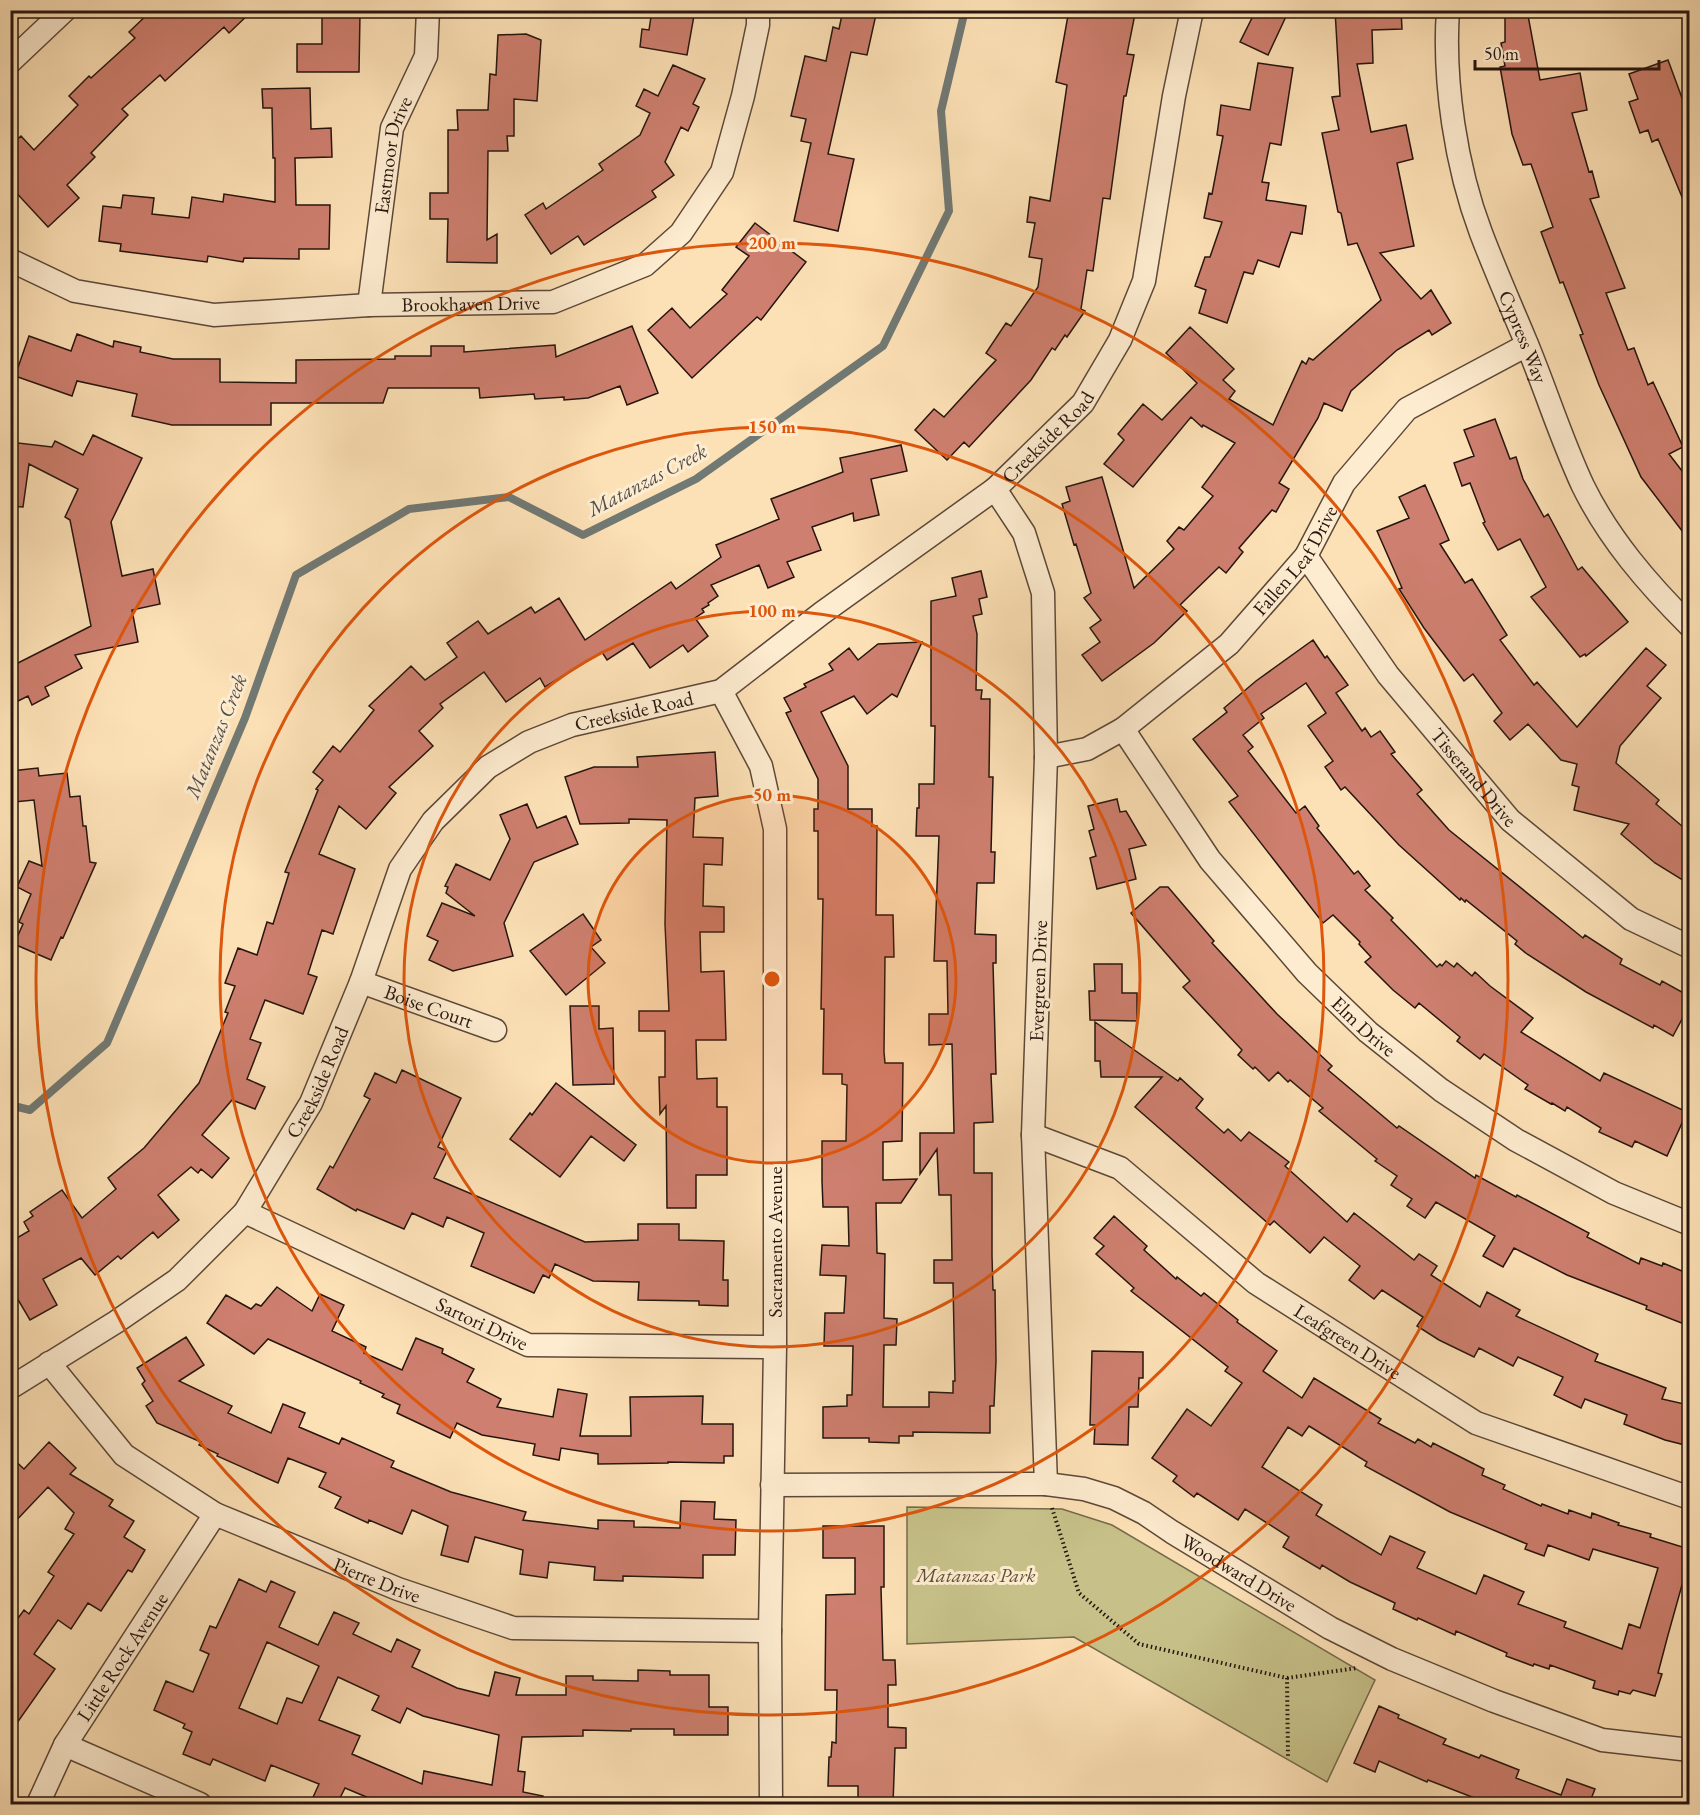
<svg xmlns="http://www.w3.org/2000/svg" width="1700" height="1815" font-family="'EB Garamond',serif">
<rect width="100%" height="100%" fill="#fde1b6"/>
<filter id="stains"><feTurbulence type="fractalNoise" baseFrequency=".00333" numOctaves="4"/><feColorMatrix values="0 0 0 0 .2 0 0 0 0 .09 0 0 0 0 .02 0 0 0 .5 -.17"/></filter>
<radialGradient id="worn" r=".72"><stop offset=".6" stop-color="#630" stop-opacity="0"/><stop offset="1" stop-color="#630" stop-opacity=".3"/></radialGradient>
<path fill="#c7c189" stroke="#766b4c" stroke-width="1.5" d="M907,1507l155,2 50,16 263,155 -48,102 -253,-145 -167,7z"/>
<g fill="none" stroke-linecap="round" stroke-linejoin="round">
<path stroke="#717974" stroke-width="8" d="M10,1105l20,5 77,-67 138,-325 51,-143 113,-66 100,-12 74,38 113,-56 187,-133 66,-135 -8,-100 24,-101"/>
</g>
<path fill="#ce7f6f" stroke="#26150e" stroke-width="1.5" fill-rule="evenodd" d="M152,10h101l-24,23 -5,-6 -59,54 -5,-6 -38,34 6,6 -37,38 4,4 -28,28 12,13 -31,29 -38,-41v-40l11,-10 13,14 44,-45 -9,-9 20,-20 2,2 44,-40 -6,-6z
M652,10h43l-8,45 -47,-8 2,-18 7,1z
M843,10h34l-10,45 -16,-3 -23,102 26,5 -16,72 -44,-10 17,-78 -10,-2 5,-22 -15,-3 14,-60 21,5 7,-34 6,2z
M1069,10h46l20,4 -8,40 7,1 -8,41h-2l-14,103 -7,-1 -10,73 -6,-1 -6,39 4,2 -18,26 -2,-2 -10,15 -3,-2 -21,32 -62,67 -5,-5 -17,18 -32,-30 19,-21 10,8 52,-57 -10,-7 20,-30 5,3 27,-39 4,-28 -13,-2 6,-34 -8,-1 3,-25 20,4 17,-116 -11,-3z
M1256,10h33l-21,45 -28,-13z
M1335,10h66l1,19 -30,1 1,33 -16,1 14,68 35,-7 7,34 -16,4 17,83 -34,7 41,46 10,-9 20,33 -19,12 -3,-5 -32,20 -46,41 -9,20 -18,-8 -6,15 -39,65 10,6 -13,23 -4,-2 -33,38 4,4 -17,21 -7,-6 -39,38 7,6 -33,32 -52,38 -20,-26 18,-13 -10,-14 11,-8 -17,-22 7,-5 -15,-49 -2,1 -12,-41 8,-3 -4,-14 36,-10 32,111 40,-39 -7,-8 12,-14 5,3 29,-34 -11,-9 33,-44 -32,-18 -1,2 -11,-10 -58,70 -29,-23 20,-24 -6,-6 25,-30 19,16 35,-37 -31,-30 24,-26 44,42 -11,11 12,11 -6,8 44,26 29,-64 4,3 3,-6 4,2 68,-60 -24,-57 -9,2 -7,-32 -3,-1 -16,-79 17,-3 -7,-33 8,-1z
M1505,10h22l13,70 40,-7 7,37 -15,3 17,59 3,-1 7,26 -9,2 35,89 -19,5 22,57 6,-2 14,37 5,-3 30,65 -14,7 20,26v60l-48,-63 -42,-92 -19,-50 3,-1 -20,-52 -3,1 -19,-51 12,-5 -22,-63 -8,1 -11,-31 -12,-67 5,-1 -4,-23 4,-1z
M322,14h38l-1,58h-62v-28h25z
M526,34l15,6 -4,61 -23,-2v37h-7l1,15h-20l-1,89 10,-6v29l-50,-1 1,-43h-18v-26h18v-63h10l-1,-20h31l2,-36 6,1 2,-40z
M1668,60l21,57v97l-31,-75 -6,3 -4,-12 -8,3 -11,-31 9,-3 -9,-25z
M1258,63l35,5 -12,77 -11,-2 -8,39 7,1 -3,17 40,6 -4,28 -11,-2 -12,35 -21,-7 -5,14 -9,-2 -17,51 -28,-10 7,-23 -11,-4 10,-29h5l12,-35 -18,-4 5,-25 3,1 11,-58 -6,-1 4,-30 29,5z
M673,65l32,14 -12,25 6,3 -11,24 -7,-4 -16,35 9,13 -22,16 4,6 -72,48 -6,-9 -27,18 -26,-39 18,-12 3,6 57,-39 -4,-6 41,-29 10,-22 -14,-7 8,-17 14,7z
M310,88l1,41 20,-1 1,29 -37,1 1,47h34l-1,44h-30v10l-55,-1 -1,4 -35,-6 -1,6 -87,-11 1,-7 -22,-3 4,-35 18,2 2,-13 31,3 -2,16 37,4 3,-21 31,5 1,-8 51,8v-44h-2l-1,-50h-9l-1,-19z
M755,223l51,39 -45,58 -4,-3 -65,61 -44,-48 24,-22 18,20 37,-34 -5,-4 27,-34 -13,-9z
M632,326l26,67 -31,12 -7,-19 -32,12 -24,2v-3l-29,2 -1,-5 -54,4 -1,-10h-91l-5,15h-112v22h-99l-40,-9 5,-22 -60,-13 -5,15 -57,-20 14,-40 42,15 6,-17 36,13 1,-6 27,6 -1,5 33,7h47v23l76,1v-23l99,-1v-3h36v-10h33v6l91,-7 1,12z
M1495,419l15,40 6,-2 7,22 21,38 4,-3 30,56 4,-3 46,55 -42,34 -1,-2 -5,3 -49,-60 15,-10 -26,-48 -22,11 -15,-27 2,-1 -15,-39 -8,3 -8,-23 20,-7 -10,-26z
M93,435l49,23 -31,64 11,54 31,-7 7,35 -28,6 6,32 -63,13 7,13 -37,19 4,9 -17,9 -4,-9 -18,9v-38l81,-41 -21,-106 -5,-3 13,-28 -49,-25 -6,43 -13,-1v-64l42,5 3,-6 28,14z
M901,445l6,26 -36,8 8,36 -25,6 -1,-8 -41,14 9,23 -34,12 7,15 -26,11 -9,-23 -48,20 7,11 -10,7 1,2 -7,4 2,3 -9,6 13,18 -20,16 -5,-7 -33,23 -17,-25 -26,17 -5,-8 -57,35 -5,-9 -34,24 -22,-30 -44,32 3,4 -24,23 14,15 -44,41 7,6 -30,36 -27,-23 -20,48 36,15 -22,65 -11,-4 -14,44 9,3 -14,37 -38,-14 -15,39 11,4 -14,36 18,8 -10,22 -23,-9 -30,35 27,23 -17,20 -11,-9 -3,4 -7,-6 -33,28 21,25 -21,18 -5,-6 -32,27 -3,-3 -23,19 -14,-17 -38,21 14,26 -27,15 -20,-34v-44l19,-11 -5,-9 9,-6 -3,-4 32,-22 20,28 34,-29 -8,-11 36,-30 55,-65 29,-70 -3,-1 10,-26 -10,-3 13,-35 19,7 10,-33 6,2 16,-51 -4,-1 33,-82 -2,-1 7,-9 -10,-8 20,-26 7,6 34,-42 -5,-4 42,-40 14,14 32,-23 -10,-14 31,-22 10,13 43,-27 4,6 24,-15 26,42 86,-58 5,7 45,-32 -5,-12 63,-26 -8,-20 72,-27 -3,-14z
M1425,485l24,55 -9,4 25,39 7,-4 35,56 -7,5 34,45 3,-3 40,45 69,-79 20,17 -19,21 14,12 -41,48 -4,17 43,37 -3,4 33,28v52l-34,-21 -34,-29 8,-10 -55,-14 5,-23 -7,-2 5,-21 -16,-4 -33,-36 -18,16 -16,-19 8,-8 -29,-39 -9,7 -40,-53 -25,-39 3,-1 -25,-57 32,-13 -10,-21z
M981,571l6,26 -8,2 3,15 -9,2 4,18 -1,56h6l-1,9h9l-1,78h4l-2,75h4l-1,31h-17l-2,51 21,1v28h-3l3,111h-5l2,48 -19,1v50h18v83l1,34h2l1,71 -2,45h-4v27l-77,-1v4h-14v7l-30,-1v-4h-46v-31l24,-1v-11h5l1,-49h-29l1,-33h19l2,-37 -26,-1 2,-30 27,1 -1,-39h-25l-1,-26v-40h24l1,-56 -5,-1v-10h-19l1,-65h-3l2,-110h-5v-68h-4v-22h4v-30l-32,-66 5,-2 -7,-13 22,-11 -2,-3 29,-14 -4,-6 20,-16 9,12 20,-16 44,-2 -25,55 -5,-3 -25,20 -13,-18 -33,16 27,54v43h24v17h5l-1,89h17l1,42h-9l-1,95 1,11h18l-1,78 -19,1v38l34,-1 -16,24h-25l1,50 8,1 -1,64 13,1 -1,26h-12l-1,62h46v-15l24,1v-12h2l-2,-98h-19v-23h18l-1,-65h-12l-2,-46 -17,25v-41h34l-2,-89 -23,1v-31h19l-1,-53h-13l5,-125h-23l1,-28h2v-24h15l1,-58h-4v-125l25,-5 -4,-18z
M1313,640l12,18 2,-2 21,29 -12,8 26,38 3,-3 6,9 9,-6 15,21 -4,2 31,36 -5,4 32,36 134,108 2,-3 37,24 -2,5 40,21 2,-4 27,15v10l-16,30 -19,-11 -1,3 -67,-36 -59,-38 -12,-10 2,-3 -51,-41 -1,2 -4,-4 -1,2 -61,-55 -54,-58 -4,3 -16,-23 8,-6 -25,-35 18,-13 -20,-30 -45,31 3,4 -21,17 10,12 -5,4 48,62 9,-7 14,20 -2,2 37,46 4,-3 12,15 -5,4 28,28 -2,2 46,47 3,-3 2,2 4,-5 8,6 3,-4 15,13 3,-4 15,14 43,32 -12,14 79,49 4,-8 83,39 -20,44 -32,-15 -3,6 -33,-15 2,-4 -34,-21 -2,4 -13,-8 -1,1 -26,-15 3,-4 -44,-31 -4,5 -23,-18 3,-4 -41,-34 -4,5 -22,-18 -28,-28 6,-5 -12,-13 1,-2 -27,-27 -10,8 -94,-121 9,-6 -45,-57 34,-27 -3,-4 32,-27z
M715,752l3,44 -23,2 -2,39 30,1 -1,27 -18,-1 -1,42 21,1v25h-24l1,40 23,-1 2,69h-30l1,39 20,-1v29h10v68h-31v33h-29l-1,-102 -6,8 -1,-37h6v-46h-26v-20h30l-4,-87 2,-104 -38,-1v4l-49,1 -15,-47 29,-10h44l-1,-10z
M38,768l1,8 28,-3 3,24 10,-1 3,30h3l4,36 6,1 -33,75 -2,-1 -10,23 -37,-16 9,-20 -4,-2 12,-28 -14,-7 12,-26 13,5 -8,-66 -20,2 -3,-31z
M1117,799l3,13 6,-1 20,34 -17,4 7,30 -39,10 -7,-31 6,-2 -7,-25 5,-2 -6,-23z
M527,804l10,24 29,-12 12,28 -44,18 -30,61 9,33 -60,15 -24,-11 9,-19 -11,-5 15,-33 33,13 -29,-23 2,-6 -3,-1 11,-22 34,16 20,-41 -10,-24z
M1160,887h8l46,54 -2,2 65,71 55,52 -4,4 69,58 2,-2 76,52 1,-3 40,22 1,-2 72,38 -2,4 52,27 2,-6 21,8 1,-3 26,11v52l-43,-17 1,-3 -80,-31 -53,-27 -11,19 -20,-11 12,-20 -59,-34 -11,16 -18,-12 5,-7 -21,-14 6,-9 -22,-15 2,-2 -58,-48 4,-3 -33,-28 -2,2 -10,-10 -9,9 -14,-14 -2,2 -15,-14 4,-5 -59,-63 7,-6 -59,-68z
M583,914l18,26 -10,7 14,16 -39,32 -36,-44z
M1094,964h28v29h15v28l-47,-1 -1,-29h6z
M570,1006h29v23l14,-1 1,56 -41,1z
M1095,1022l83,59 2,-3 23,21 -7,9 28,25 4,-4 13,12 8,-9 40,30 -4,4 62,56 7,-9 60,47 5,-6 18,12 -6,9 49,32 7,-15 33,18 -4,6 82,38 -3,7 71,27 -4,11 27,6v41l-24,-6 -41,-16 3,-9 -42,-16 -4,9 -27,-13 9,-18 -45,-20 -5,9 -34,-18 -5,9 -35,-17 -22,-14 6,-9 -41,-27 -8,9 -25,-19 11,-14 -36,-29 -14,16 -36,-32 -4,4 -135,-118 27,-30h-61l-1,-16h-5z
M402,1070l59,28 -23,49 9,4 -13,27 151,64 53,-2v-16h41v16l45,1 -1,39h5v26l-29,-1v-4l-61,-1 1,-18 -46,-1 -38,-17 -6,14 -6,-3 -9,18 -63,-27 13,-33 -37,-16 -4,10 -31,-14 -8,16 -47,-20 -1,2 -39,-22 13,-23 3,2 37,-69 -6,-3 11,-23 21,10z
M556,1083l80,62 -12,16 -33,-25 -31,41 -50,-38 20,-26 2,2z
M1114,1216l33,30 -3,4 32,29 1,-2 24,19 3,-3 34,27 -1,2 40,29 -14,20 39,27 12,-20 67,41 -3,4 37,20 3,-4 13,8 2,-4 51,26 -2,6 23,10 -2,4 38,17 1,-2 26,10 1,-4 22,8 1,-5 27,10 -1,2 33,9 -1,3 39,12v11l-21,75 -10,38 4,1 -7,22 -22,-6 -3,4 -11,-3 -1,4 -25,-7 2,-7 -45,-16 -1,4 -15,-5 -1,2 -27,-10 1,-3 -51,-22 -1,4 -37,-17 -1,2 -24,-11 2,-6 -45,-21 -28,-17 -2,4 -37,-22 6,-10 -44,-28 -7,11 -41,-27 -3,4 -21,-16 4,-5 -25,-18 35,-49 24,17 31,-43 -17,-12 3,-4 -97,-76 3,-3 -38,-34 8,-8 -10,-8zM1309,1426l58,36 -2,4 85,46 77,32 -2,5 19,7 4,-11 41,15 4,-11 65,19 -18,60 -11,-4 -7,25 -58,-22 2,-5 -48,-18 6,-12 -40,-17 -8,19 -59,-26 8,-16 -35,-16 -9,19 -65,-40 6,-10 -60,-38 26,-40 14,9z
M277,1287l35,24 8,-17 24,11 -12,26 34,16 -2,6 38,17 14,-32 27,11 -1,4 32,16 -7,13 34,17 -4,8 56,10 5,-28 29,5 -7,42h51l-1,-39 73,-1 -1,28h31v32h-9v7l-56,-1v1l-70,1v-10l-37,-6 -2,12 -26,-5 2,-11 -53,-9 -25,-12 -7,15 -53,-25 3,-8 -18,-8 2,-3 -24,-11 1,-2 -93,-42 -14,15 -47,-31 19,-28 25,14 5,-5 5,2z
M186,1337l18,28 -25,16 53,25 -4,7 43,20 12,-29 22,9 -6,14 40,17 3,-6 52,23 -3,6 60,25 75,20 -3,8 75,9v-9l36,1v6l46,1 1,-27 34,1 -1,17 22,1 -1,35h-32v23l-80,-2v5l-29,-1 1,-13 -46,-5 -2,16 -27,-4 3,-24 -48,-13 -7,25 -27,-7 7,-29 -36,-16 -10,24 -33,-14 -1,3 -33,-15 6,-11 -22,-10 7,-14 -38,-15 -10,25 -61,-27 1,-2 -19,-9 2,-3 -44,-19 -11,-17 7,-5 -11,-17 3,-3 -8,-13z
M1092,1351l51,1v26h-4l-1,29h-9l-1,38 -34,-1 1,-19h-5z
M49,1442l27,26 -6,6 43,26 -4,6 25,15 -10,16 21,13 -13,22 -4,-2 -27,41 -13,-8 -17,26 -13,-9 -24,34 21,15 -45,64v-104l14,-19 5,4 25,-38 -6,-4 26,-38 -9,-5 9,-16 -26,-26 -38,40v-71l14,13z
M823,1526h61v61h-3l2,73h12l1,25h-8v42l18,1v20h-11l-2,56h-35v-18h-30l1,-29h2l1,-15 4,1 1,-53h-12l1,-95 29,-1v-36h-32z
M239,1579l27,13 5,-11 24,11 -16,35 39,18 16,-33 25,11 -6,11 38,18 6,-13 23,11 -8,17 45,21 32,8 6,-24 25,6 -4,17h50v-19h27v4l45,1v-11l32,1v4h39v32h19v28h-54v-6h-43v2l-48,-1v6l-61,1 -4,34 7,1 -2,20 20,4 -1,8h-151l-15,-3 -31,-13 -8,16h-27l9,-20 -48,-19 -6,16 -52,-22 -3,6 -27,-11 9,-22 -9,-4 2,-4 -31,-14 12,-29 27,11 16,-38 -9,-4 10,-24 6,2zM267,1642l52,24 -17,37 -15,-5 -10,26 -38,-16zM338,1677l41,19 -7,14 28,13 7,-15 16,8 76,19 -7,50 -68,-14 -2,13 -70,-30 8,-18 -41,-16z
M1379,1706l20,9 -1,3 48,21 -3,5 36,14 2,-3 38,15 -3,8 45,17 6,-16 28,10 -6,15h-99l-62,-24 -1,2 -48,-21 -4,11 -21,-9z"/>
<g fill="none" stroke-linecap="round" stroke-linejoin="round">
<g stroke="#5c4838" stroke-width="25">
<g id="minor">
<path id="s1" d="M1448,10c-5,72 8,157 33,223 14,37 30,73 45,109 20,48 35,97 57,144 26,53 65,98 107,140"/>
<path d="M10,62l55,-52"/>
<path id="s2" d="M10,260l65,31 139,24 155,-10 184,-3 92,-37 36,-32 41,-61 21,-76 15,-71v-15"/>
<path id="s3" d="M369,305l23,-177 34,-72 2,-46"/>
<path d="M995,489l29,44 19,60 3,164 -13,378 13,349"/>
<path id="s4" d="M1306,556l82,119 122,145 121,99 59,28"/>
<path d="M721,691l40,75 14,63v518l-5,284 1,173"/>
<path id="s5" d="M1123,729l87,131 97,113 61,59 73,58 75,50 98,53 76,31"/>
<path id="s6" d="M1046,757l41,-8 36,-20 106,-85 77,-88 38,-73 63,-74 120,-64"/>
<path id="s7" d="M361,982l134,48"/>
<path id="s8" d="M1033,1135l87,33 136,115 220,140 214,75"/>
<path id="s9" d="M245,1212l283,133 247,2"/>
<path id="s10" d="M49,1363l75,92 91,59 183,75 115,39 257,3"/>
<path id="s11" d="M10,1388l106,-66 61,-42 68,-68 66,-109 50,-121 39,-113 33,-48 55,-54 41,-25 43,-17 149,-34 101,-78 173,-124 88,-86 37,-63 24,-59 30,-185 18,-86"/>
<path id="s12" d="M772,1485l274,-1 38,5 30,9 30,15 28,19 158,96 62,31 102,42 108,39 88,10"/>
<path d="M65,1745l135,59"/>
<path id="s13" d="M38,1804l27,-59 150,-231"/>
</g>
</g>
<path stroke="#26150e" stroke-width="4" stroke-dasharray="1.5 3" stroke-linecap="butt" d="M1052,1508l27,85 60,51 148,34 1,79
M1287,1678l70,-10"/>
<use href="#minor" stroke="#feecd0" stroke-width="22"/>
</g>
<circle cx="772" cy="979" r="184" fill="#de560c" fill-opacity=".12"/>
<g fill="none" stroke="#de560c" stroke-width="3">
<circle cx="772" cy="979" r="184"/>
<circle cx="772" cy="979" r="368"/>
<circle cx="772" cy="979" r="552"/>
<circle cx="772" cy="979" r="736"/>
</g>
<g text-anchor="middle" stroke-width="6" stroke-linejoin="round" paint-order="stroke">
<g font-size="20" fill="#26150e" stroke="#feecd0">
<text dy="7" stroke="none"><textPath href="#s3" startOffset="152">Eastmoor Drive</textPath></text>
<text dy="7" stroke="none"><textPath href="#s2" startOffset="470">Brookhaven Drive</textPath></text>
<text dy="7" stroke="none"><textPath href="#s1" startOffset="339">Cypress Way</textPath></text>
<text dy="7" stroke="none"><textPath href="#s11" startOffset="1470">Creekside Road</textPath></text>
<text dy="7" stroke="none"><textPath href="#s6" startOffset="326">Fallen Leaf Drive</textPath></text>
<text dy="7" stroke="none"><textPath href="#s11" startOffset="966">Creekside Road</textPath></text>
<text dy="7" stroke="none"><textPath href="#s4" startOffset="278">Tisserand Drive</textPath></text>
<text transform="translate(1038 981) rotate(-88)" y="7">Evergreen Drive</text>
<text dy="7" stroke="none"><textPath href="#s7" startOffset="72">Boise Court</textPath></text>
<text dy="7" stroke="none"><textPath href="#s5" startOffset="384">Elm Drive</textPath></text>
<text dy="7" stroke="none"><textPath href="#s11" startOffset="444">Creekside Road</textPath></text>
<text transform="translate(775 1242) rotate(-90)" y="7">Sacramento Avenue</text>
<text dy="7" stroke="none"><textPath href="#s9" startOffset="262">Sartori Drive</textPath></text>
<text dy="7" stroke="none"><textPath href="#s8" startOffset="380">Leafgreen Drive</textPath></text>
<text dy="7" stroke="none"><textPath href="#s12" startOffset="489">Woodward Drive</textPath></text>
<text dy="7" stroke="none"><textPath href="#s10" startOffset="402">Pierre Drive</textPath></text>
<text dy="7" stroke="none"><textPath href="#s13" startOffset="170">Little Rock Avenue</textPath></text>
</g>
<g font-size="20" font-style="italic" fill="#5e5139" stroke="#feecd0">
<text x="976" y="1582">Matanzas Park</text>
</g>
<g font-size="21" font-style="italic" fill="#524f4a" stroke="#feecd0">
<text transform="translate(647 480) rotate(-28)" y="7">Matanzas Creek</text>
<text transform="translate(216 736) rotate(-68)" y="7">Matanzas Creek</text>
</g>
</g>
<circle cx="772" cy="979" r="9" fill="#de560c" stroke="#feecd0" stroke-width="3"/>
<g font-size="18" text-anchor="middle" font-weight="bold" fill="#de560c" stroke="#feecd0" stroke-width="6" stroke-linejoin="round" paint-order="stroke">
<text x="772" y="249">200 m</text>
<text x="772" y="433">150 m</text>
<text x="772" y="617">100 m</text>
<text x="772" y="801">50 m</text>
</g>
<rect width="1700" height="1815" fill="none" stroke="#fde1b6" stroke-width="36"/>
<rect x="12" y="12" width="1676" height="1791" fill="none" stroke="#26150e" stroke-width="3"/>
<rect x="18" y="18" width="1664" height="1779" fill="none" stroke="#26150e" stroke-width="1.5"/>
<path d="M1475 60v9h184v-9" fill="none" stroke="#26150e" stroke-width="3"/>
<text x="1484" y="60" font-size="18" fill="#26150e" stroke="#feecd0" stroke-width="4.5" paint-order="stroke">50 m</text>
<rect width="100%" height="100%" filter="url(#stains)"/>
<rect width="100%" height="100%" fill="url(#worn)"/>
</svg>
